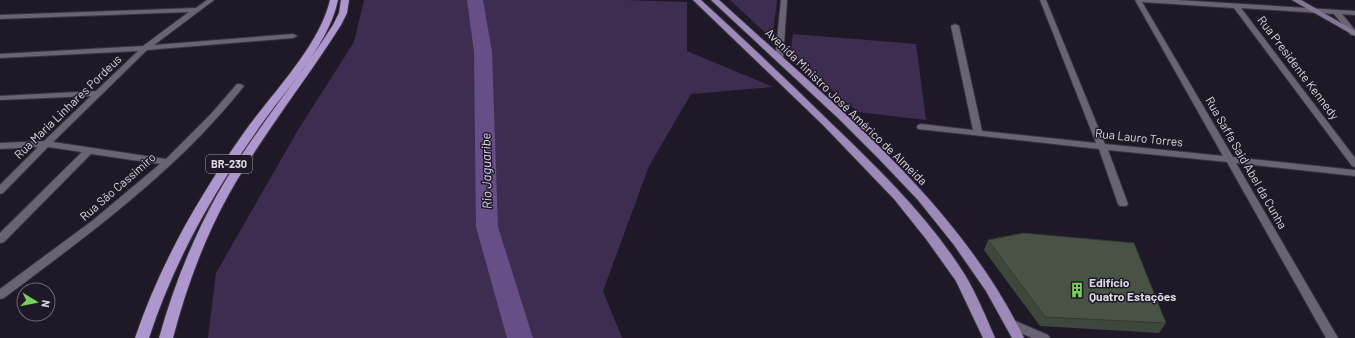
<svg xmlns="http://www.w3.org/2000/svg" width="1355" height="338" font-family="Barlow,sans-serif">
<rect width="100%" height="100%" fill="#1f1927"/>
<path fill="#3d2e51" d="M364,0h261l62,2v49l86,36 -82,7 -42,72 -46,125 19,47h-414l8,-65 82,-143 56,-88z
M730,0h47l-5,39z
M793,34l123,10 10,76 -68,-8 -68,-57z"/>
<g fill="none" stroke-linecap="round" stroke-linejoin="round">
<path fill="#664e86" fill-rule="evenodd" d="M467,0h16l9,52 6,175 35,111h-26l-31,-111 -2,-175z"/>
<g stroke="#37343d" stroke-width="2">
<path id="minor" d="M207,0h7l-60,45 139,-11 4,2 -4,2 -146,12 -94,92 113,17 45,-45 26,-30h3l4,2c-13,17 -28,33 -42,48 -60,62 -130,113 -198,164l-4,1v-10l92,-68 68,-57 -69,-10 -87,88 -4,1v-10l82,-81 -34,-5 -45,46 -3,1v-9l38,-38 -38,2v-6l44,-2 47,-45 -91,4v-4l96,-5 42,-40 -138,7v-4l143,-8 46,-34 -189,7v-4l196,-7z
M781,0h6l-4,59 -4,2 -4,-2z
M1040,0h6l59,144 118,12 -88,-156h42l178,11v4l-13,-1 13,16 -1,5h-3l-17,-21 -93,-6 114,150v9l-3,-1 -118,-158 -92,-6 91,155 122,13v6l-119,-13 102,175h-12l-99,-176 -119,-12 20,54 -2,2h-6l-2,-2 -19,-55 -181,-20 -1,-2 1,-2 3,-1 52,6 -22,-104 4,-2 4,2 23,105 114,12z
M1011,319l37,16 2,3h-18l-25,-11 -2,-3 2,-3z"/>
</g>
<g stroke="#37343d" stroke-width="2">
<path id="secondary" d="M1292,0h9l54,31v5z"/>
</g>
<g stroke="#37343d" stroke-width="2">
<path id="primary" d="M693,0h8c45,41 89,83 132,125 48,46 97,94 132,150 12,20 21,42 30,63h-12l-27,-57 -30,-42 -32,-40 -71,-74z
M711,0h8c111,102 238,200 305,338h-12l-26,-47 -32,-46 -36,-45 -39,-41 -41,-41z"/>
</g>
<g stroke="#37343d" stroke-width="2">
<path id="trunk" d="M330,0h8c-10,48 -57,94 -84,135 -44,63 -81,129 -105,203h-14c25,-74 63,-140 108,-204 28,-40 76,-87 87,-134z
M341,0h8l-2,13 -6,12c-36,57 -79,110 -112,169 -25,45 -43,94 -56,144h-14c14,-50 33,-98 58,-143 33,-59 79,-112 116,-170l6,-12z"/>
</g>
<use href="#minor" fill="#6a6374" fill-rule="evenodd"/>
<use href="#secondary" fill="#847696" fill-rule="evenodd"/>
<use href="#primary" fill="#9d8ab8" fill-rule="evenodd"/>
<use href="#trunk" fill="#ae97ce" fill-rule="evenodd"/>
</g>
<path fill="#3e473b" d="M988,240l178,83 -7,10 -119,-7 -56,-76z"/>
<path fill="#485345" stroke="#323a30" d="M1023,233l111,10 32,80 -121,-6 -57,-77z"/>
<defs>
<g id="building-bare" transform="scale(1.2)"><path d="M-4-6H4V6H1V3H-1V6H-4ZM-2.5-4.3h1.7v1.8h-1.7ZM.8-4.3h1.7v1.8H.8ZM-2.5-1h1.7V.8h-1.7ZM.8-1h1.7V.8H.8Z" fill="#76d25a" stroke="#1f1927" stroke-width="2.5" paint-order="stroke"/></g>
</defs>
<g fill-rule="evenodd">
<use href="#building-bare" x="1077" y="290"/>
</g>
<g text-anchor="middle" stroke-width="3" stroke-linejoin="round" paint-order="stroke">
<rect fill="#1f1927" stroke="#a39faa" stroke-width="1" x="206" y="155" width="46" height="18" rx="3"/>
<g font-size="11" font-weight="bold" fill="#dcd9e2">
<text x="229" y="168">BR-230</text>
</g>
<g font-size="12" fill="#dcd9e2" stroke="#1f1927">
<text transform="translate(1298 68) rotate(53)" y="4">Rua Presidente Kennedy</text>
<text transform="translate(68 107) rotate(-44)" y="4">Rua Maria Linhares Pordeus</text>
<text transform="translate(846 107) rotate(44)" y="4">Avenida Ministro José Américo de Almeida</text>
<text transform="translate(1139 138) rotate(6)" y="4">Rua Lauro Torres</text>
<text transform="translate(1246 163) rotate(60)" y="4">Rua Saffa Said Abel da Cunha</text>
<text transform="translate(118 187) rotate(-41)" y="4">Rua São Cassimiro</text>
</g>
<g font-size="12" font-weight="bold" fill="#dcd9e2" stroke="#1f1927" text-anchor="start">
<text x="1089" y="287">Edifício<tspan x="1089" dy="14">Quatro Estações</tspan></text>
</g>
<g font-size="13" font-style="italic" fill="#e4d7f9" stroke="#1f1927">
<text transform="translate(486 171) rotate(-91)" y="5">Rio Jaguaribe</text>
</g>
</g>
<g transform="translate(36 302) rotate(100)"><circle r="19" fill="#1f1927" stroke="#6b6672"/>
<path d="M0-3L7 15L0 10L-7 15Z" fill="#76d25a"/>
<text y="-6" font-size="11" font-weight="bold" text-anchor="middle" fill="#dcd9e2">N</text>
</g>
</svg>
